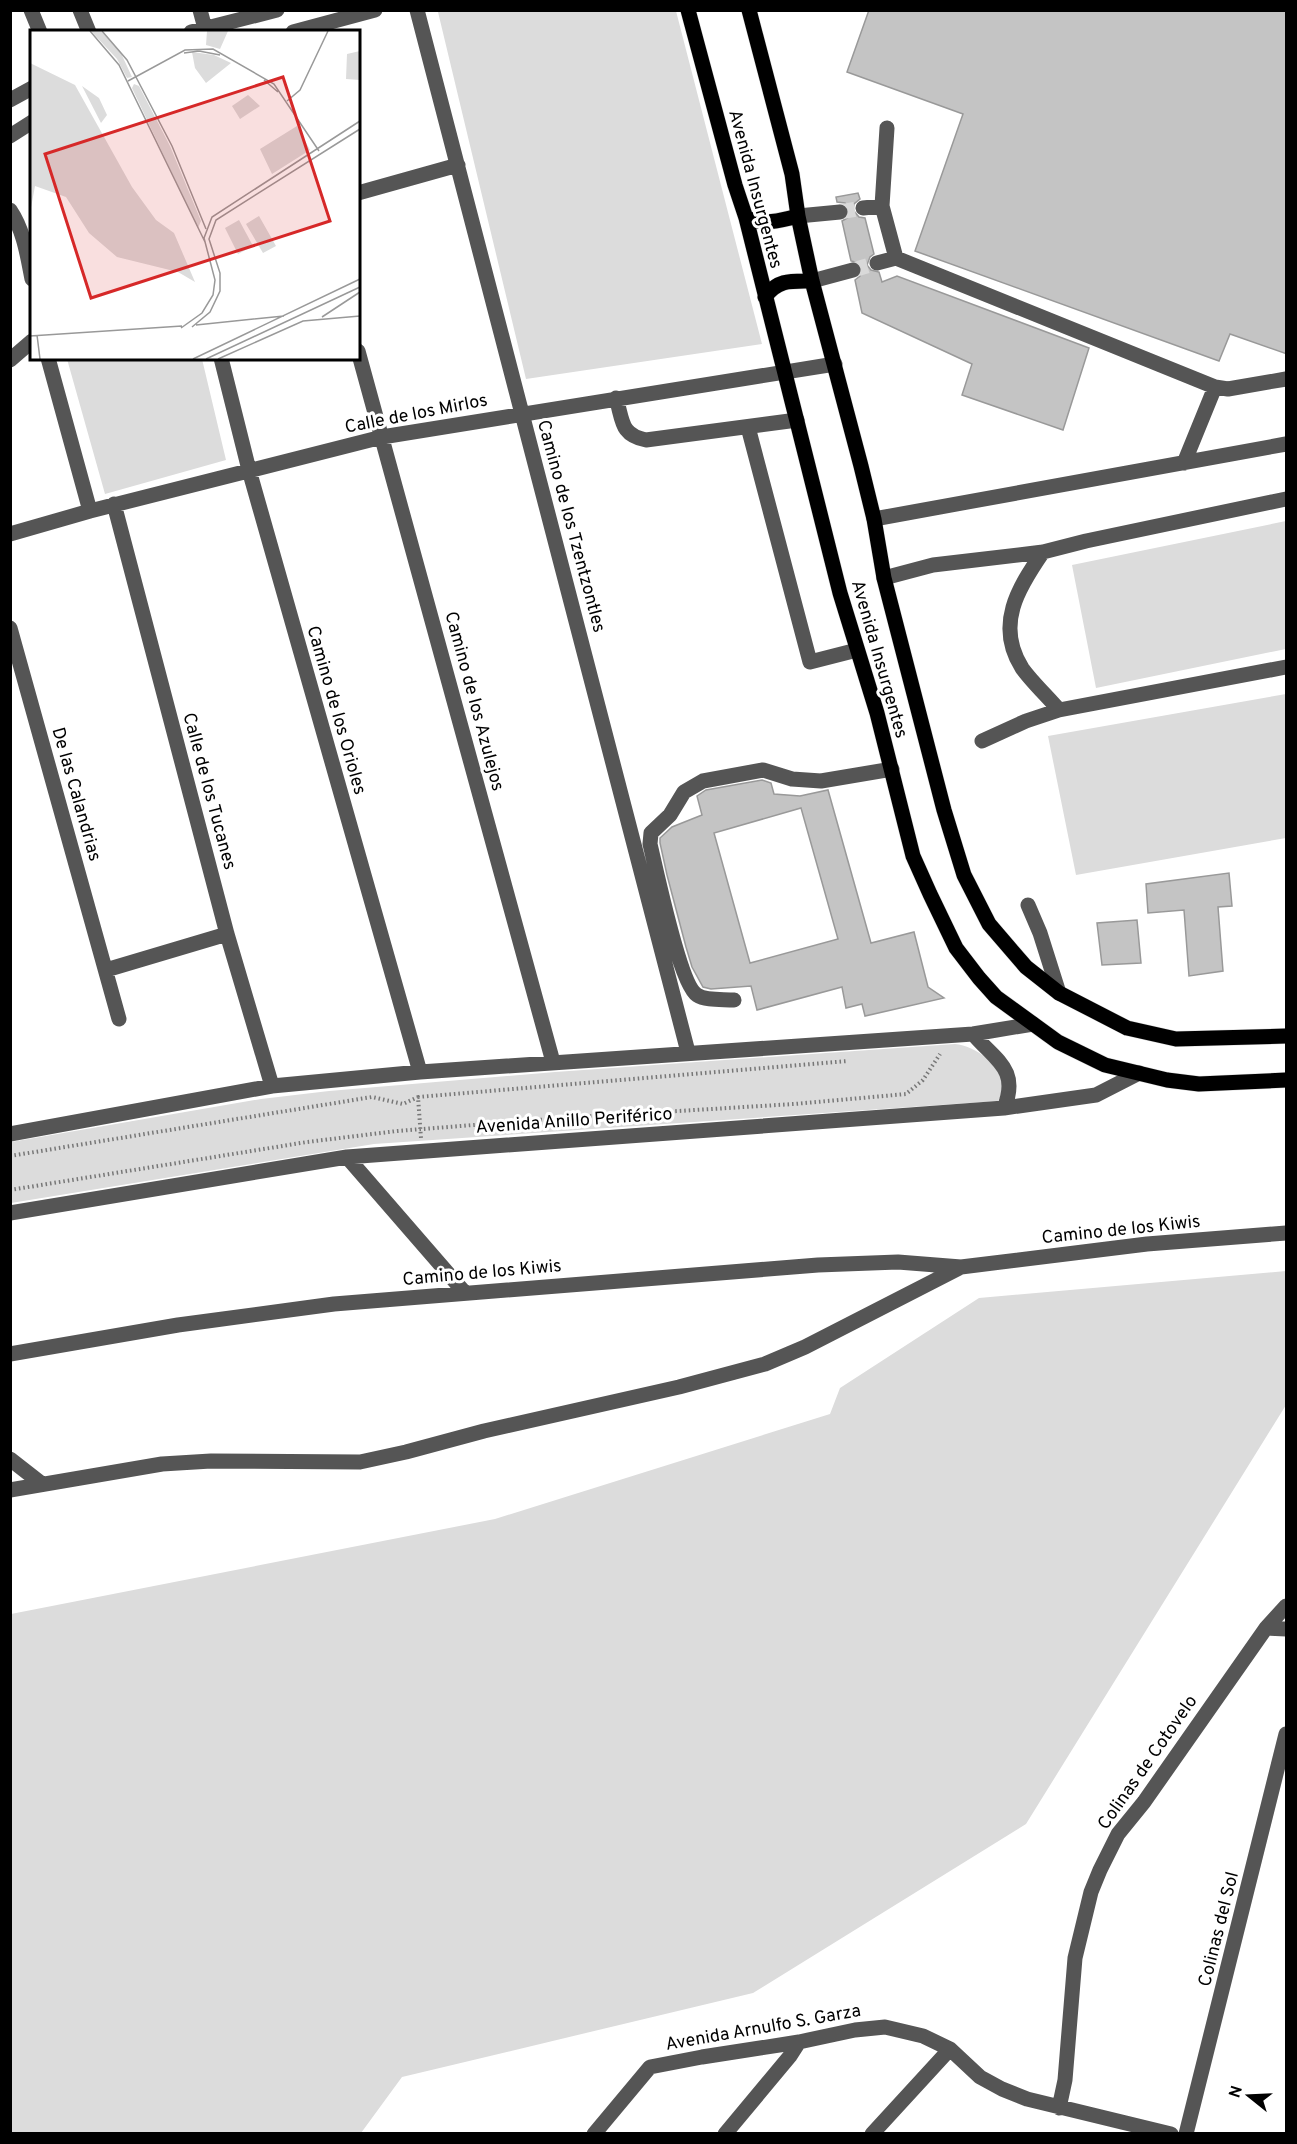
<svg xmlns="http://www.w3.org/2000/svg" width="1297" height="2144" font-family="Overpass,sans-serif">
<rect width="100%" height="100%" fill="#fff"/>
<path fill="#dcdcdc" d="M443,10l233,1 86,333 -236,35 -88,-367z
M67,359h135l24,101 -121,34z
M1286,521v128l-190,39 -24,-123z
M1286,694v144l-210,37 -28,-139z
M955,1044c25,2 61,32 43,57l-624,43 -363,59v-61l250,-43 68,-8 226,-19z
M1286,1271v134l-260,419 -273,169 -351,84 -41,56h-350v-519l484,-95 335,-105 10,-26 139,-90z"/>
<path fill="#c4c4c4" stroke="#999" stroke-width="1.5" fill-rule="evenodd" d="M869,10h418v344l-57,-20 -11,27 -304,-110 48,-137 -116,-42z
M858,193l2,6 -6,5 -1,6 6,7 6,1 9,36 -4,3 -3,8 4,5 8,2 3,10 15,-6 192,72 -26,82 -101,-35 10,-31 -110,-51 -7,-33 5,-4 2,-8 -3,-5 -8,-2 -9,-40 7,-4 1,-6 -5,-8 -8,-1 -1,-5z
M762,780l9,3 3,11 26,2 28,-6 43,153 43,-11 14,55 16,11 -79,18 -3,-12 -16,4 -4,-21 -85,23 -6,-24 -40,3 -8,-2 -11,-20 -6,-20 -19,-72 -7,-32v-5l12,-11 30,-12 -5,-19 9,-6zM801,808l37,131 -88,24 -36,-130z
M1229,873l3,33 -14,1 5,64 -34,5 -5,-66 -36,3 -2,-29z
M1137,920l4,43 -39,2 -5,-42z"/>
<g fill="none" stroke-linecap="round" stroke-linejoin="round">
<path stroke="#d9d9d9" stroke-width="15" stroke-dasharray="15 8" stroke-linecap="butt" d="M840,212l23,-4
M853,270l24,-7"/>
<g stroke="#dbdbdb" stroke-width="16">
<path id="major" d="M688,10l47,175 11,33 94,375 37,120 36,143 17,38 26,54 23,30 17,19 62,45 47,23 62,15 32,4 87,-4
M749,10l43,164 6,42 14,65 49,185 13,53 10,59 60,232 20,65 25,49 37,43 33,26 68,35 49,11 110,-3
M746,218c17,7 34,3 52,-2
M765,297c13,-18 27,-16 47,-16"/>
</g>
<path stroke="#777" stroke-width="4" stroke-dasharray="1.5 3" stroke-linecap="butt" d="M418,1097l430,-36
M10,1156l362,-59 31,7 15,-7 3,41
M10,1190l297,-48 90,-11 166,-13 231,-14 112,-10 17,-14 17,-26"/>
<path stroke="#555" stroke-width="15" d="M31,10l9,22
M80,10l9,22
M200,10l6,22
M417,10l271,1042
M191,32l86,-22
M293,32l82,-22
M10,100l22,-12
M887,128l-5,78 14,52 319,129 13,2 58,-10
M10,136l22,-14
M358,193l100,-28
M863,208l19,-2
M10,210c14,21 17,44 22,69
M798,216l42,-4
M877,263l19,-5
M812,281l41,-11
M358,351l195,711
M48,358l42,153
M221,358l28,112 171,602
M10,360l22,-19
M616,398c7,22 4,37 30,42l151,-20
M748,427l62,235 47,-12
M1184,463l31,-76
M114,504l113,430 45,152
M874,519l412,-75
M10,534l80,-23 292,-74 453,-73
M1043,552c-25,36 -48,73 -21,116 9,13 26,29 37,42
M884,578l49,-13 110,-13 43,-11 200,-42
M10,628l109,391
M982,741l44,-20 33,-11 227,-43
M1028,905l12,28 19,60
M106,970l121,-36
M734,1000c-11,-1 -28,1 -37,-5 -17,-10 -41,-126 -47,-151l1,-11 19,-18 14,-23 19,-11 60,-11 29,9 29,2 71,-12
M973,1034c22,26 47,35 31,74
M10,1134l262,-48 148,-14 553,-38 60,-10
M347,1157l118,136
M10,1213l337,-56 657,-49 92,-13 43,-22
M10,1354l168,-29 156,-21 484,-39 80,-3 63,5 186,-23 139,-11
M10,1459l32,25
M10,1490l152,-26 49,-3 149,1 46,-10 78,-21 195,-44 86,-23 40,-17 156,-80
M1266,1628l20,1
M1059,2108l6,-28 10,-122 16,-66 9,-22 18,-36 26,-32 122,-174 20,-22
M594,2134l56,-67 52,-10 97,-15 56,-12 30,-3 38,9 27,13 30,28 22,12 25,10 144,35
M725,2134l65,-78 9,-14
M872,2134l78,-85
M1186,2134l100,-400"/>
<use href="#major" stroke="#000" stroke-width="15"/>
</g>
<g text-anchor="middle" stroke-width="6" stroke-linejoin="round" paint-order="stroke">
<g font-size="18" fill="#000" stroke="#fff">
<text transform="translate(756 189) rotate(75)" y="6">Avenida Insurgentes</text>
<text transform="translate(416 413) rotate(-11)" y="6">Calle de los Mirlos</text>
<text transform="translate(572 526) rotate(75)" y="6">Camino de los Tzentzontles</text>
<text transform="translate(880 659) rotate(74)" y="6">Avenida Insurgentes</text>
<text transform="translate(475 701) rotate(75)" y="6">Camino de los Azulejos</text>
<text transform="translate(337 710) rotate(74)" y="6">Camino de los Orioles</text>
<text transform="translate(210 791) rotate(75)" y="6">Calle de los Tucanes</text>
<text transform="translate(77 794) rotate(74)" y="6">De las Calandrias</text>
<text transform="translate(574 1120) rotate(-4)" y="6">Avenida Anillo Periférico</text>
<text transform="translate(1121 1229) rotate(-6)" y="6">Camino de los Kiwis</text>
<text transform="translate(482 1272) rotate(-5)" y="6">Camino de los Kiwis</text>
<text transform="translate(1147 1762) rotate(-55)" y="6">Colinas de Cotovelo</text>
<text transform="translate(1218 1929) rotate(-76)" y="6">Colinas del Sol</text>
<text transform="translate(763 2027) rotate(-10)" y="6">Avenida Arnulfo S. Garza</text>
</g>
</g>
<g transform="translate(30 30)">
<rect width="330" height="330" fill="#fff"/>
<path d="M61,1h10l19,20 12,26 -5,1 -10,-19zM177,1h21l-8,18 -14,-4zM330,21v29l-14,-1 1,-25zM162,22l22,3 17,8 -25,20 -11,-15zM0,33l45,22 57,102 24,33 18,13 21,49 -17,-10 -61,-15 -28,-24 -23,-36 -31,-11 -5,27zM104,54l5,2 31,60 31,75 -3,7 -66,-140zM52,56l17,12 8,17 -6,8zM218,65l12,11 -20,13 -8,-13zM267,96l13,24 -38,24 -12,-25zM229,186l17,30 -13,7 -17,-29zM209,190l14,26 -15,8 -13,-26z" fill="#dcdcdc"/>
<path fill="none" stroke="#999" stroke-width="1.5" d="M60,1l29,34 86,177M72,1l25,29 45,86 34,83M154,23l15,-2 21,4M234,50l14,12M98,51l57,-31 28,-1 61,35 45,67M257,71l13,-11 28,-59M292,287l38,-25M166,295l88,-9M162,297l18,-15 10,-21v-18l-11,-34 7,-19 144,-91M151,298l21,-15 11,-18 2,-15 -11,-42 8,-21 148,-96M7,305l3,24M0,306l152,-10M163,329l167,-80M176,329l154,-72M188,329l85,-38 57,-5"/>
<path fill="#d62828" fill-opacity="0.15" stroke="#d62828" stroke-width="3" d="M253,47l47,144 -239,77 -46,-144z"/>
<rect width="330" height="330" fill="none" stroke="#000" stroke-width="3"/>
</g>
<rect width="1297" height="2144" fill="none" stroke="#000000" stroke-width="24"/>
<g transform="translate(1249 2096) rotate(288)" stroke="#ffffff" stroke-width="4.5" paint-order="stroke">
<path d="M0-4.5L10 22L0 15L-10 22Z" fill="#000000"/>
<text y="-9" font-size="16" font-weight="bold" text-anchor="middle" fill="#000000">N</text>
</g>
</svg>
